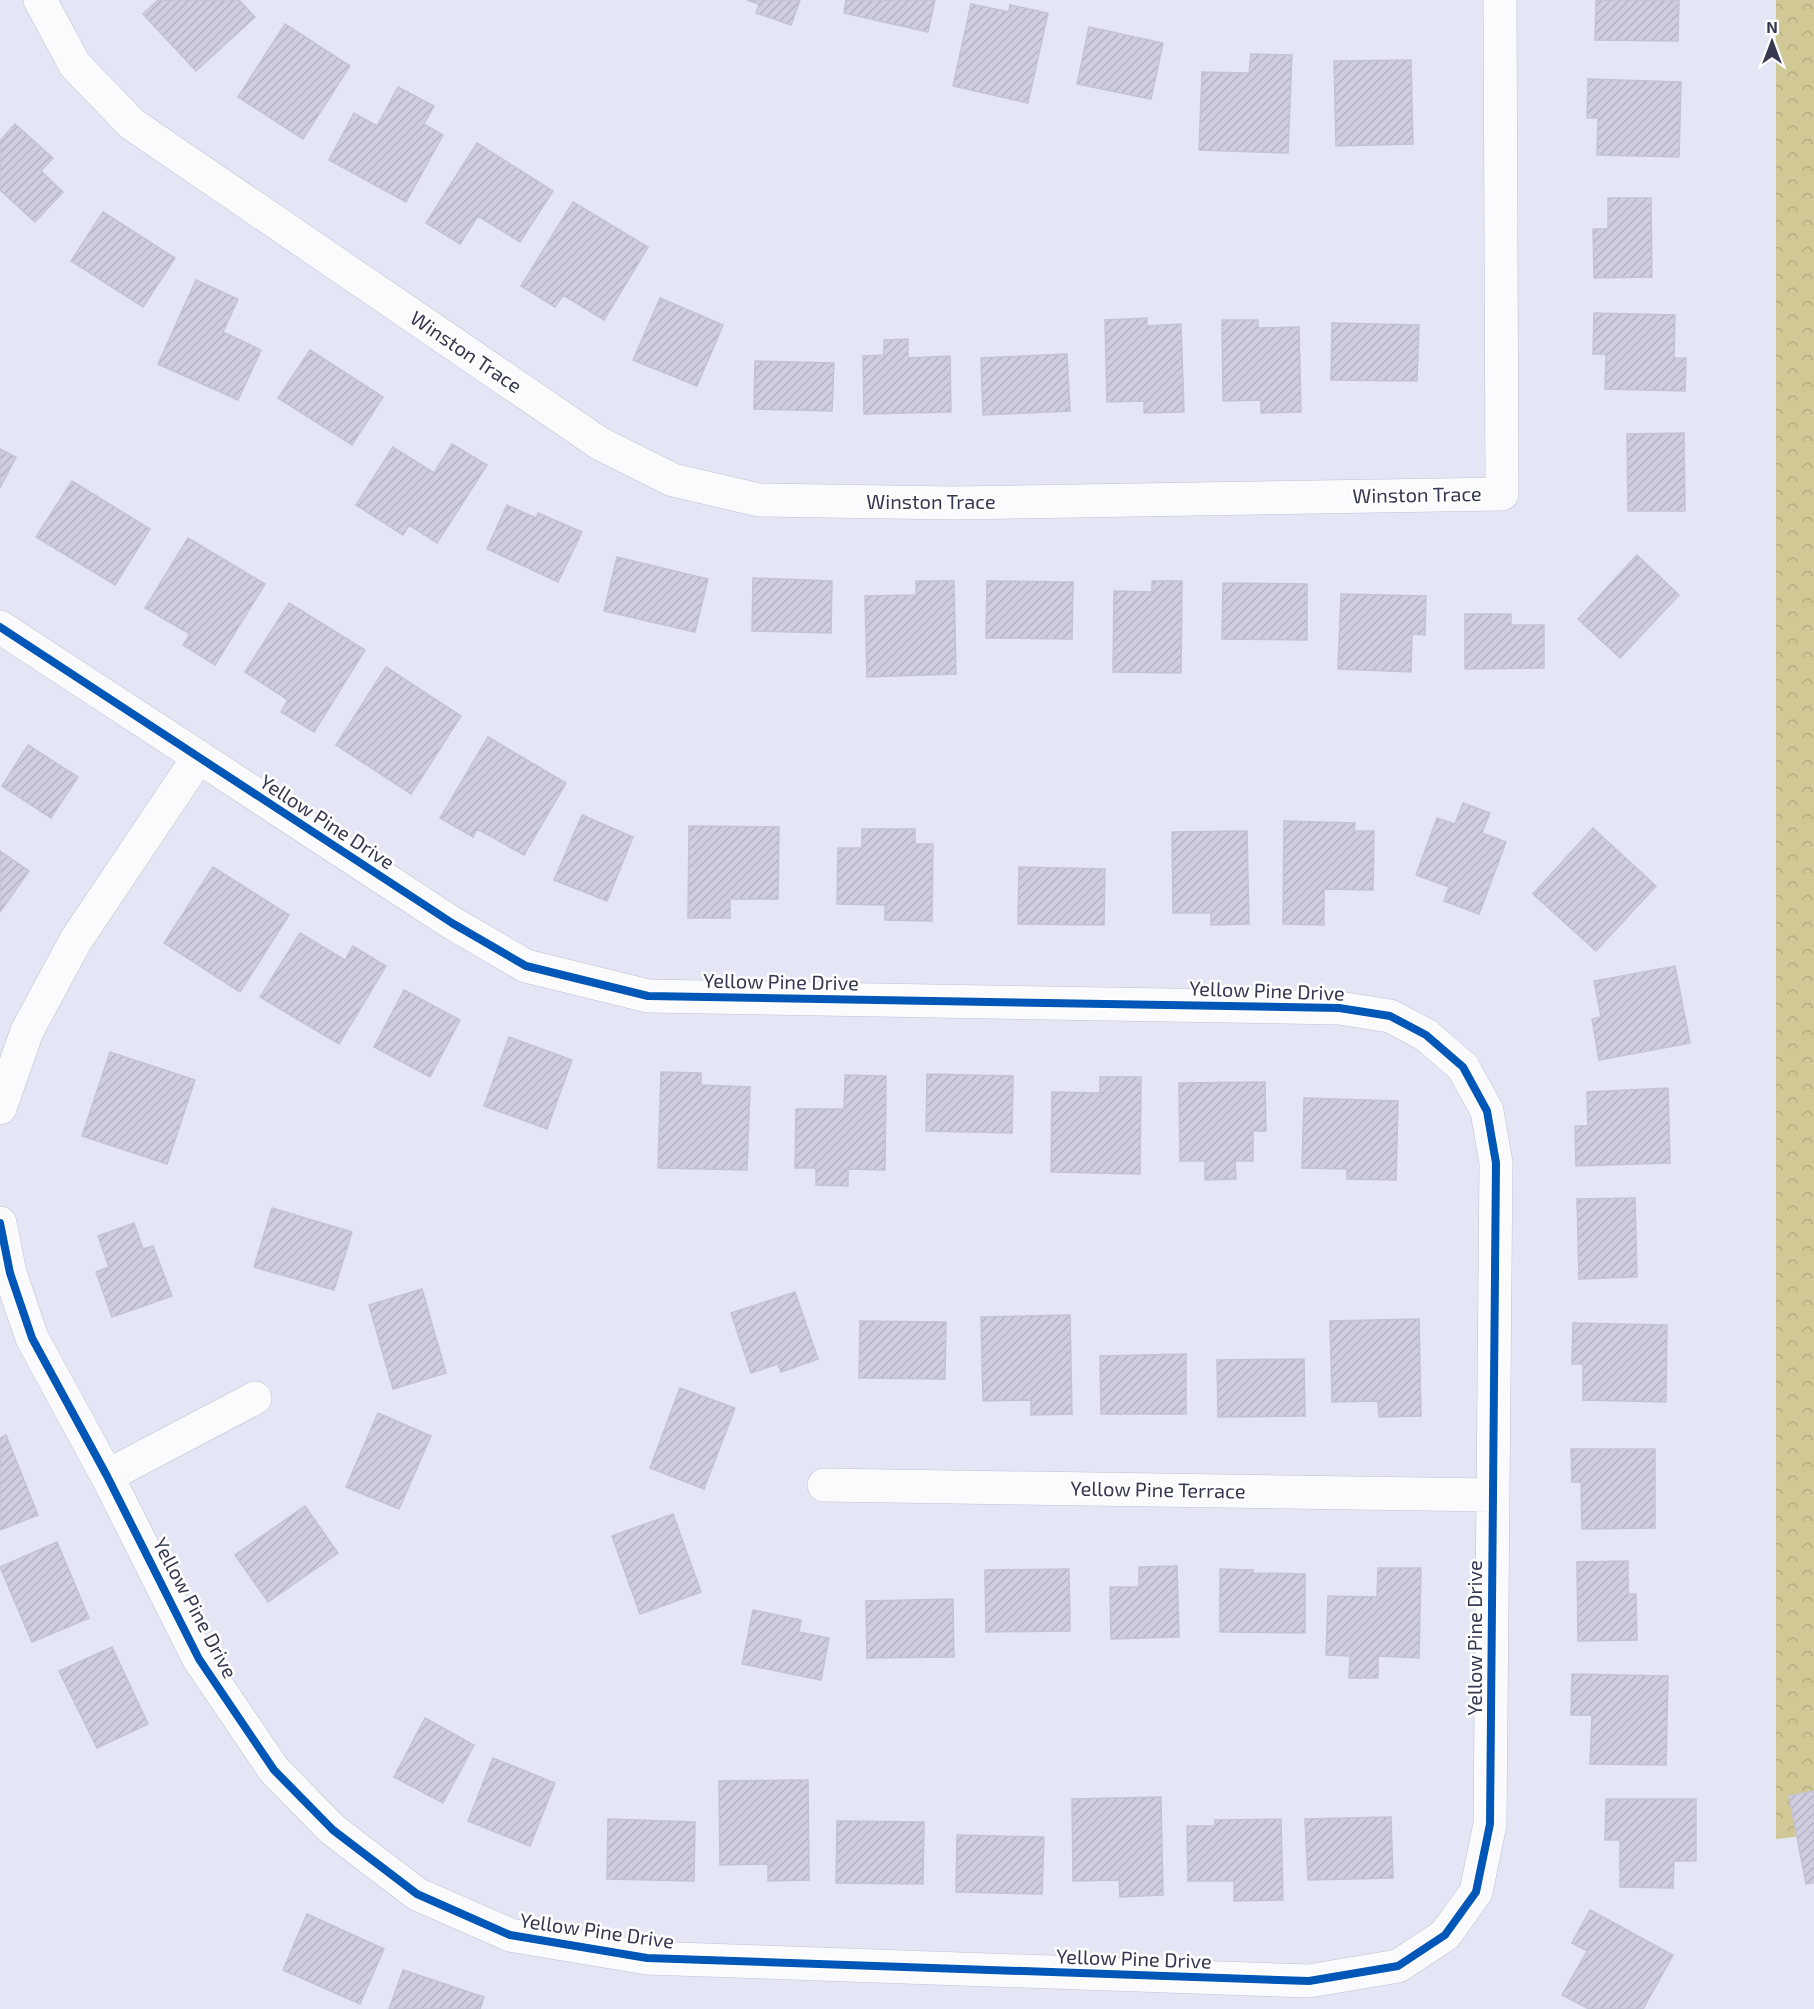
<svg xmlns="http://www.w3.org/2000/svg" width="1814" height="2009" font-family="'Exo 2',sans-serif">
<defs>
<pattern id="forest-crowns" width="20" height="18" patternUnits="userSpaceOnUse" patternTransform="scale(1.5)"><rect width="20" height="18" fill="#d0c996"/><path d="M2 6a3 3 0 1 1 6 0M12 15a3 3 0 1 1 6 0" fill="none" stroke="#b3ad83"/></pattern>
<pattern id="building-hatch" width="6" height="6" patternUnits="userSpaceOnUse" patternTransform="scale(1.5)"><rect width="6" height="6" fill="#d0cde0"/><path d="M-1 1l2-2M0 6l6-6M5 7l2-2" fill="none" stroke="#b3b1c2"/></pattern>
</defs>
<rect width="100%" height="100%" fill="#e4e6f5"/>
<path fill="url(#forest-crowns)" d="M1776,0h38v1835l-38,4z"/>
<path fill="url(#building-hatch)" stroke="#c6c2d5" stroke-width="1.5" d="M158,0h81l16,17 -59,54 -53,-57z
M747,0h53l-9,25 -35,-12 3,-9z
M846,0h89l-7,32 -84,-19z
M1596,0h83l-1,41 -83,-1z
M971,4l38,8 1,-7 38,8 -20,90 -75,-17z
M285,24l65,42 -47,73 -65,-42z
M1089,27l74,16 -12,56 -74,-15z
M1251,54l41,1 -4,98 -89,-3 3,-78 47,1z
M1411,60l2,84 -77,2 -2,-85z
M1588,79l93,3 -2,75 -82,-2 1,-37h-11z
M398,87l36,19 -10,18 19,11 -37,67 -77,-42 25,-47 23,13z
M15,124l38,34 -12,13 22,21 -28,30 -35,-32v-49z
M477,143l76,48 -33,51 -42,-26 -18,28 -34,-21z
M1608,198h43l1,79 -58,1 -1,-49h15z
M573,202l75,45 -44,73 -41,-25 -8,12 -34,-21z
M103,212l72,46 -32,49 -72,-46z
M196,280l42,19 -15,33 38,18 -23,50 -80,-36z
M660,298l63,27 -26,61 -64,-26z
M1594,313l81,2 -1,43h12l-1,33 -80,-2 1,-35h-13z
M1147,318v8l34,-2 3,88 -40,1v-12l-37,1 -2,-82z
M1222,320h36v8l41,-1 2,85 -40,1v-13l-38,1z
M1332,323l87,2 -2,56 -86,-1z
M908,339v19l42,-2 1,56 -87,2 -1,-58 21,-1v-15z
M310,350l73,47 -31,48 -74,-47z
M1067,354l3,57 -87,4 -2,-57z
M755,361l79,2 -2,48 -78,-2z
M1684,433l1,78h-57l-1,-77z
M452,444l35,21 -50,78 -28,-18 -6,10 -47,-30 37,-58 41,26z
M0,449l16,8 -16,31z
M72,481l78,48 -35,56 -79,-48z
M507,505l29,13 2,-5 44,19 -24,50 -71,-33z
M188,538l77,46 -50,81 -32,-20 7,-11 -45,-26z
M1637,555l42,40 -59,63 -42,-39z
M617,557l91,22 -13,53 -91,-21z
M753,578l79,3 -1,52 -79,-2z
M916,581h38l2,93 -89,3 -2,-81 51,-1z
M987,581l86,1 -1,57 -86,-1z
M1152,581h30l-1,92 -68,-1 1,-81 38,1z
M1223,583l84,1v56l-85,-1z
M1341,594l85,2 -1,39 -13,-1 -1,38 -73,-3z
M289,603l76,47 -51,82 -33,-20 7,-12 -43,-28z
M1465,614h46v11h33v43l-79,1z
M386,667l75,49 -50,78 -75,-49z
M488,737l78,46 -42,72 -47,-26 -4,8 -33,-19z
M28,745l50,32 -27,41 -49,-32z
M1463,803l27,10 -8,20 24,9 -27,72 -35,-13 5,-14 -33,-12 21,-57 18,6z
M582,815l51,22 -26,64 -53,-21z
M1284,821l71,2 -1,8h20l-1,59 -49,-1v36l-41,-1z
M689,826l90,1 -1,72h-48v19h-42z
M1593,828l63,58 -60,65 -63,-57z
M862,829h53v15h18l-1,77 -47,-1v-15l-48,-1 1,-56h24z
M1247,831l2,93 -38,1v-12h-38l-1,-81z
M0,851l29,20 -29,41z
M213,867l76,48 -49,77 -76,-49z
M1019,867l86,2 -1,56 -86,-1z
M300,933l45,27 8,-14 33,20 -47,78 -79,-47z
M1675,966l15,77 -91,17 -7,-41 9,-2 -7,-36z
M404,990l56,30 -30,57 -56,-30z
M509,1037l63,23 -25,69 -63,-23z
M110,1052l85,28 -28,84 -85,-28z
M661,1072l40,1v12l49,2 -3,83 -89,-2z
M927,1074l86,2 -1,57 -86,-2z
M845,1075l41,1 -1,94 -37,-1v17l-32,-1v-17h-21l1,-59h48z
M1100,1077h41l-1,97 -89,-2 1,-80 48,1z
M1265,1082l1,49h-13v30h-18l1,18 -31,1v-19h-25l-1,-78z
M1668,1088l2,75 -94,3 -1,-40h13l-1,-34z
M1304,1098l94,3 -2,79 -49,-1v-10l-45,-1z
M1635,1198l2,79 -58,2 -2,-80z
M272,1208l80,24 -18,58 -80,-23z
M134,1223l9,26 10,-3 19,50 -60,21 -16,-45 13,-5 -11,-31z
M422,1289l24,84 -53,16 -24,-84z
M795,1292l23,67 -37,13 -3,-8 -27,9 -20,-60z
M1070,1315l2,99 -41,1v-15l-48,1 -2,-84z
M1419,1319l2,97 -42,1 -1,-16 -46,1 -2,-81z
M860,1321l86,1 -1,57 -86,-1z
M1573,1323l94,2 -1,77 -83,-2v-36h-11z
M1186,1354v60h-85l-1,-58z
M1304,1359l1,57 -87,1 -1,-57z
M680,1388l55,20 -31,81 -54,-21z
M378,1413l53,23 -32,73 -53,-22z
M6,1435l32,80 -38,15v-92z
M1571,1449h84v79l-73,1 -1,-47h-9z
M305,1506l33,47 -70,49 -33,-47z
M673,1514l28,78 -61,22 -28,-78z
M57,1542l32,76 -57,24 -32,-75z
M1628,1561v33h8l1,46 -59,1 -1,-79z
M1177,1566l2,71 -68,2 -1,-52h29v-20z
M1378,1568h43l-2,90 -41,-2v22h-29l1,-22 -24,-1 2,-59 49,1z
M1069,1569l1,62 -84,1 -1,-62z
M1220,1569l33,1v3l52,1v59l-85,-1z
M953,1599l1,58 -87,1 -1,-57z
M753,1610l48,10 -2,12 30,6 -8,42 -79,-16z
M112,1647l36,77 -51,24 -38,-77z
M1572,1674l96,2 -2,89 -76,-1 2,-49h-21z
M425,1718l49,27 -31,58 -49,-26z
M493,1758l62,25 -25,63 -62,-25z
M808,1780l1,100 -41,1v-17l-48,1 -1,-84z
M1814,1791v92l-8,1 -17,-88z
M1161,1797l2,98 -43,2 -1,-17 -46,1 -1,-82z
M1606,1799h90v62h-22l-1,27 -53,-1v-47h-15z
M1391,1817l2,61 -85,2 -3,-61z
M608,1819l87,3 -1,59 -87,-2z
M1281,1819l2,81 -49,1v-20h-46l-1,-55h28v-6z
M837,1821l87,1 -1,62 -87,-1z
M957,1835l87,2 -2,57 -86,-2z
M1590,1910l83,45 -30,54h-54l-27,-14 25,-44 -15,-8z
M307,1914l77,35 -24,55 -77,-34z
M403,1970l81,27 -4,12h-91z"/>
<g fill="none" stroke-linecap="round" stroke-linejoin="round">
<g stroke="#bfc0d3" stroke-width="34">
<path id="minor" d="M40,0l35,65 57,59 467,319 74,37 86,20 194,3 549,-9 -2,-494
M0,627l452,296 74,43 122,30 691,12 51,8 36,19 37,32 24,44 9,52 -6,661 -14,68 -31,43 -47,31 -89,15 -662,-23 -137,-23 -93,-41 -84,-64 -59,-60 -75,-111 -92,-183 -75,-138 -22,-65 -10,-50
M0,1108l27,-77 49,-91 122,-182
M107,1476l148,-78
M824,1485l668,10"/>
</g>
<use href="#minor" stroke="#fbfbfe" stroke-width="33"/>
<g stroke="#fff" stroke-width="11">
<path id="cycleway" d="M0,627l452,296 74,43 122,30 691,12 51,8 36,19 37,32 24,44 9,52 -6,661 -14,68 -31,43 -47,31 -89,15 -662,-23 -137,-23 -93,-41 -84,-64 -59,-60 -75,-111 -92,-183 -75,-138 -22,-65 -10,-50"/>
</g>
<use href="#cycleway" stroke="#0057b8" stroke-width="8"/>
</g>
<g text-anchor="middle" stroke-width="5" stroke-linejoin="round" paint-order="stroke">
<g font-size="20" fill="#363852" stroke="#fff">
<text transform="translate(466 352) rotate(34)" y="7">Winston Trace</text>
<text transform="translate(1417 495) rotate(-1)" y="7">Winston Trace</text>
<text x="931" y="509">Winston Trace</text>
<text transform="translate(327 822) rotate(33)" y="7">Yellow Pine Drive</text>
<text transform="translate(781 982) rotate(1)" y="7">Yellow Pine Drive</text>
<text transform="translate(1267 991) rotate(2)" y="7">Yellow Pine Drive</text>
<text transform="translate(1158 1490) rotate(1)" y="7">Yellow Pine Terrace</text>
<text transform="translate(195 1608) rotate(62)" y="7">Yellow Pine Drive</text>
<text transform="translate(1475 1638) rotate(-90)" y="7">Yellow Pine Drive</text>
<text transform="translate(597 1931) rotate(8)" y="7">Yellow Pine Drive</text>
<text transform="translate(1134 1959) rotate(2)" y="7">Yellow Pine Drive</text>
</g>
</g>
<g transform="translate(1772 42)" stroke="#ffffff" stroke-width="4.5" paint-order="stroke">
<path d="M0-4.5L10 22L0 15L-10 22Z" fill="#363852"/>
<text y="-9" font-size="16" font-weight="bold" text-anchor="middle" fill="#363852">N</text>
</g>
</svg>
